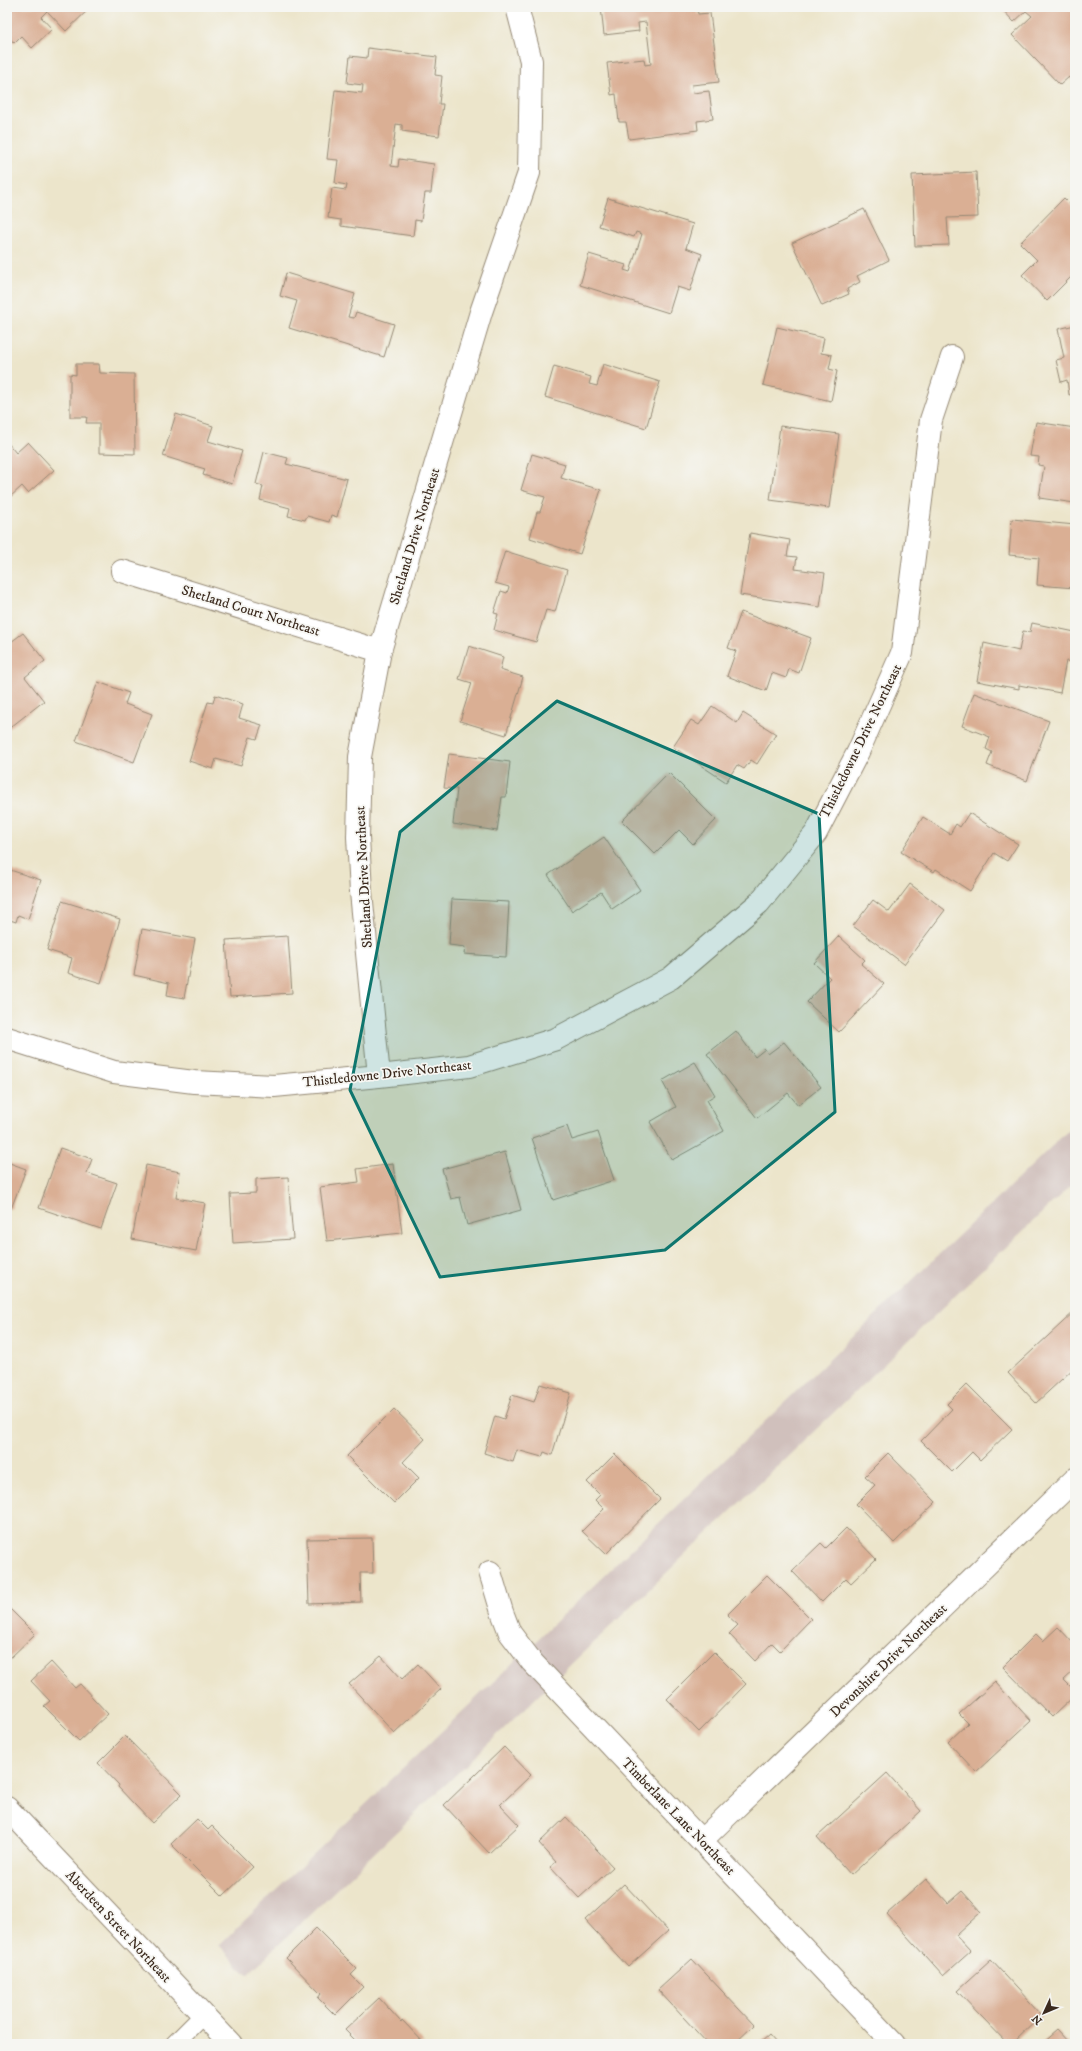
<svg xmlns="http://www.w3.org/2000/svg" width="1082" height="2051" font-family="'IM FELL DW Pica',serif">
<rect width="100%" height="100%" fill="#f6f6f2"/>
<filter id="ink" filterUnits="userSpaceOnUse"><feTurbulence type="fractalNoise" baseFrequency=".025" numOctaves="2"/><feDisplacementMap in="SourceGraphic" scale="8" xChannelSelector="R" yChannelSelector="G"/><feConvolveMatrix kernelMatrix="1 2 1 2 8 2 1 2 1" color-interpolation-filters="sRGB"/></filter>
<filter id="wash" filterUnits="userSpaceOnUse"><feTurbulence type="fractalNoise" baseFrequency=".012" numOctaves="4" result="noise"/><feDisplacementMap in="SourceGraphic" scale="16" xChannelSelector="R" yChannelSelector="G"/><feGaussianBlur stdDeviation="0.9" result="paint"/><feColorMatrix in="noise" values="0 0 0 0 0 0 0 0 0 0 0 0 0 0 0 0 0 1.4 0 .05"/><feComposite in="paint" operator="in"/></filter>
<g filter="url(#wash)">
<rect width="100%" height="100%" fill="#ece5cb"/>
<path fill="#d0c0bc" d="M1075,1124v57l-828,794 -28,-30z"/>
<g id="blocks">
<path fill="#daaf94" d="M7,7h84l-25,24 -19,-20 -6,6 11,12 -20,19 -11,-12 -7,7 -7,-8z
M601,7h96l1,7 12,-1 9,69 -27,3 1,8 16,-2 4,28 -16,2 1,9 -69,9 -3,-17h-7l-3,-28 -5,1 -4,-32 37,-4 1,6 6,-1 -5,-42 -8,1 1,8 -35,4z
M1000,7h75v77l-6,-7 -9,8 -48,-50 20,-19 -6,-5 -12,11z
M368,48l69,9 -2,18 7,1 -3,28h4l-4,32 -37,-5v-6l-6,-1 -5,42 7,1 1,-8 35,5 -3,29h-6l-4,28 -6,-1 -2,16 -72,-10v-6l-13,-2 4,-30 14,2 1,-5 -12,-2 3,-23 -11,-1 8,-69 27,3 1,-8 -16,-2 3,-27 17,2z
M976,172l2,45 -31,1 2,27 -34,1 -3,-71z
M608,198l85,26 -7,24 16,6 -12,37 -13,-4 -8,26 -89,-28 9,-31 37,11 -2,5 6,2 12,-38 -6,-2 -2,5 -35,-11z
M1064,198l11,11v17l-2,3 2,2v42l-28,28 -25,-26 15,-15 -17,-17z
M864,209l25,51 -32,16 3,6 -13,7 2,5 -27,12 -30,-63z
M286,273l69,21 -7,23 6,1 2,-6 38,12 -10,33 -95,-29 8,-27 -17,-5z
M1075,325v68l-6,2 -2,-15 -6,2 -5,-22 8,-2 -6,-29z
M777,327l47,11 -3,15 11,2 -3,14 8,2 -6,30 -68,-16z
M76,364h23l1,9 34,1 1,80 -36,-1v-30h-13l1,-6h-17v-43l6,1z
M603,364l57,18 -14,46 -101,-31 9,-31 37,11 -2,7 8,2z
M176,414l37,12 -5,15 34,10 -10,33 -29,-9 2,-6 -42,-13z
M1036,422l39,6v75l-36,-5 5,-32 -6,-1 1,-8 -9,-1z
M780,426l59,8 -10,74 -59,-8z
M7,442l9,11 12,-11 26,28 -26,23 -6,-7 -13,12 -2,-3z
M264,452l24,6 -2,6 61,15 -10,38 -6,-2 -2,7 -22,-6 -2,4 -17,-4 2,-8 -30,-8 3,-14 -7,-2z
M532,454l33,10 -4,14 40,12 -21,64 -50,-16 7,-26h3l5,-15 -24,-7z
M1012,519l63,6v63l-38,-3 2,-27 -30,-3z
M750,533l40,7 -3,16 10,1 -2,12 30,4 -5,34 -80,-12z
M505,551l62,19 -12,42 -9,-2 -10,32 -42,-12 4,-16 -4,-1 7,-22 6,2 2,-6 -14,-4z
M741,612l70,26 -12,35 -10,-4 -3,9 -14,-5 -6,18 -39,-15 9,-25 -8,-3z
M1032,623l43,9v30l-9,-1 -6,32 -41,-8v4l-42,-8 7,-38 35,8 4,-20 7,1z
M23,633l22,28 -20,16 19,24 -37,29v-85z
M469,646l34,11 -3,13 23,7 -17,58 -46,-14 12,-38 -13,-4z
M98,682l31,11 -4,11 27,10 -18,48 -58,-21z
M974,693l75,28 -22,60 -40,-16 5,-13 -6,-3 4,-12 -28,-11z
M215,695l28,9 -4,14 23,7 -5,14 -7,-2 -9,29 -25,-7 -3,10 -24,-8 19,-59 5,1z
M712,706l25,17 6,-10 33,21 -19,30 -6,-4 -7,9 -7,-4 -11,17 -53,-35 18,-27 8,5z
M449,754l61,8 -4,35h-4l-5,34 -44,-7 4,-35 -13,-1z
M669,773l47,47 -23,24 -14,-14 -24,24 -33,-33z
M969,813l49,31 -11,17 -13,-8 -24,38 -34,-22 -2,3 -33,-20 22,-35 27,17 6,-10 4,3z
M604,837l36,53 -28,19 -11,-17 -29,19 -24,-36z
M7,869l34,11 -13,39 -10,-4 -2,7 -9,-3z
M910,884l35,26 -41,54 -51,-38 20,-26 16,12z
M452,899l57,3 -3,55 -42,-3 1,-7 -16,-2z
M62,901l58,18 -19,64 -33,-10 4,-15 -25,-8z
M142,929l53,10 -11,59 -17,-3 2,-12 -35,-8z
M288,936l4,57 -62,4 -4,-57z
M839,936l26,24 -4,4 23,20 -45,48 -32,-30 23,-24 -16,-15z
M736,1031l19,26 10,-8 3,5 16,-12 37,45 -23,18 -10,-12 -31,25 -50,-64z
M695,1062l20,33 -8,5 17,31 -52,29 -22,-38 26,-15 -14,-26z
M567,1126l5,14 26,-8 16,48 -61,20 -21,-62z
M60,1148l32,11 -5,14 30,10 -16,46 -62,-21z
M505,1152l16,58 -54,15 -7,-28 -9,2 -9,-30z
M7,1162l19,7 -15,40 -4,-2z
M393,1164l9,69 -75,8 -7,-54 39,-5 -2,-13z
M146,1165l34,7 -4,26 29,5 -9,48 -64,-12z
M288,1177l5,62 -60,4 -3,-49 26,-1v-14z
M1075,1311v56l-39,36 -28,-30z
M540,1384l31,9 -19,62 -8,-3 -2,5 -25,-7 -4,12 -29,-9 11,-37 9,3 8,-24 22,7z
M967,1384l45,45 -32,31 -8,-8 -20,20 -31,-31 31,-32 -5,-5z
M394,1409l31,30 -22,23 16,16 -25,25 -47,-47z
M888,1453l48,49 -42,41 -38,-39 19,-19 -10,-9z
M615,1454l45,45 -54,55 -24,-23 22,-22 -9,-9 5,-5 -13,-13z
M846,1528l30,31 -25,24 -5,-5 -24,24 -30,-31 29,-28 5,5z
M372,1538l1,35h-13l1,29 -52,2 -2,-65z
M767,1575l44,44 -31,32 -8,-8 -17,18 -26,-27 9,-9 -11,-10z
M7,1606l28,28 -28,27z
M1058,1627l17,18v25l-11,10 11,11v4l-23,22 -49,-50 33,-33 7,7z
M714,1652l32,32 -47,48 -32,-33z
M381,1656l21,23 16,-15 23,25 -47,44 -45,-49z
M51,1662l24,26 5,-4 28,30 -29,27 -35,-35 6,-5 -19,-20z
M995,1682l36,39 -55,51 -28,-30 20,-19 -9,-9z
M125,1736l57,58 -30,29 -34,-36 1,-2 -21,-22z
M504,1747l27,28 -31,30 19,20 -30,28 -45,-48z
M887,1773l34,38 -70,64 -34,-38z
M566,1817l47,50 -34,31 -29,-31 6,-5 -17,-19z
M197,1819l11,11 4,-4 41,41 -30,29 -52,-52z
M926,1879l22,24 14,-12 19,21 -25,23 15,16 -28,25 -56,-62z
M624,1884l44,47 -40,36 -43,-47z
M316,1928l41,41 -6,6 12,12 -28,28 -17,-17 3,-4 -35,-36z
M692,1959l62,66 -20,19h-26l-50,-54z
M991,1960l51,55 -30,29h-4l-51,-53z
M379,1998l22,24 1,-2 23,24h-66l-14,-14z
M1057,2030l13,14h-29z
M769,2035l8,9h-18z"/>
</g>
</g>
<g filter="url(#ink)">
<use href="#blocks" fill-opacity="0" stroke="#948874" stroke-width="1"/>
<g fill="none" stroke-linecap="round" stroke-linejoin="round">
<g stroke="#948874" stroke-width="19">
<path id="service" d="M174,2044l29,-29"/>
</g>
<g stroke="#948874" stroke-width="24">
<path id="minor" d="M122,571l258,80
M7,1038l107,34 80,10 80,4 105,-10 90,-10 87,-27 115,-61 88,-75 57,-70 42,-81 44,-99 29,-233 21,-63
M379,1076l-18,-184 -3,-55 2,-80 20,-106 101,-339 48,-139 2,-112 -14,-54
M490,1572l12,40 8,21 22,29 362,382
M702,1840l373,-361"/>
</g>
<g stroke="#948874" stroke-width="24">
<path id="tertiary" d="M7,1808l224,236"/>
</g>
<use href="#service" stroke="#fff" stroke-width="17"/>
<use href="#minor" stroke="#fff" stroke-width="22"/>
<use href="#tertiary" stroke="#fff" stroke-width="22"/>
</g>
</g>
<path fill="#0f766e" fill-opacity="0.2" stroke="#0f766e" stroke-width="3" stroke-linejoin="round" d="M557,701l262,113 16,298 -170,138 -225,27 -90,-187 50,-258z"/>
<g text-anchor="middle" stroke-width="3.5" stroke-linejoin="round" paint-order="stroke">
<g font-size="14" fill="#3b2a1e" stroke="#f6f6f2">
<text transform="translate(414 536) rotate(-73)" y="5">Shetland Drive Northeast</text>
<text transform="translate(251 610) rotate(17)" y="5">Shetland Court Northeast</text>
<text transform="translate(860 741) rotate(-64)" y="5">Thistledowne Drive Northeast</text>
<text transform="translate(363 877) rotate(-93)" y="5">Shetland Drive Northeast</text>
<text transform="translate(387 1073) rotate(-6)" y="5">Thistledowne Drive Northeast</text>
<text transform="translate(888 1660) rotate(-44)" y="5">Devonshire Drive Northeast</text>
<text transform="translate(679 1816) rotate(46)" y="5">Timberlane Lane Northeast</text>
<text transform="translate(119 1926) rotate(47)" y="5">Aberdeen Street Northeast</text>
</g>
</g>
<rect width="1082" height="2051" fill="none" stroke="#f6f6f2" stroke-width="24"/>
<g transform="translate(1044 2013) rotate(226)" stroke="#f6f6f2" stroke-width="3" paint-order="stroke">
<path d="M0-3L7 15L0 10L-7 15Z" fill="#3b2a1e"/>
<text y="-6" font-size="11" font-weight="bold" text-anchor="middle" fill="#3b2a1e">N</text>
</g>
</svg>
